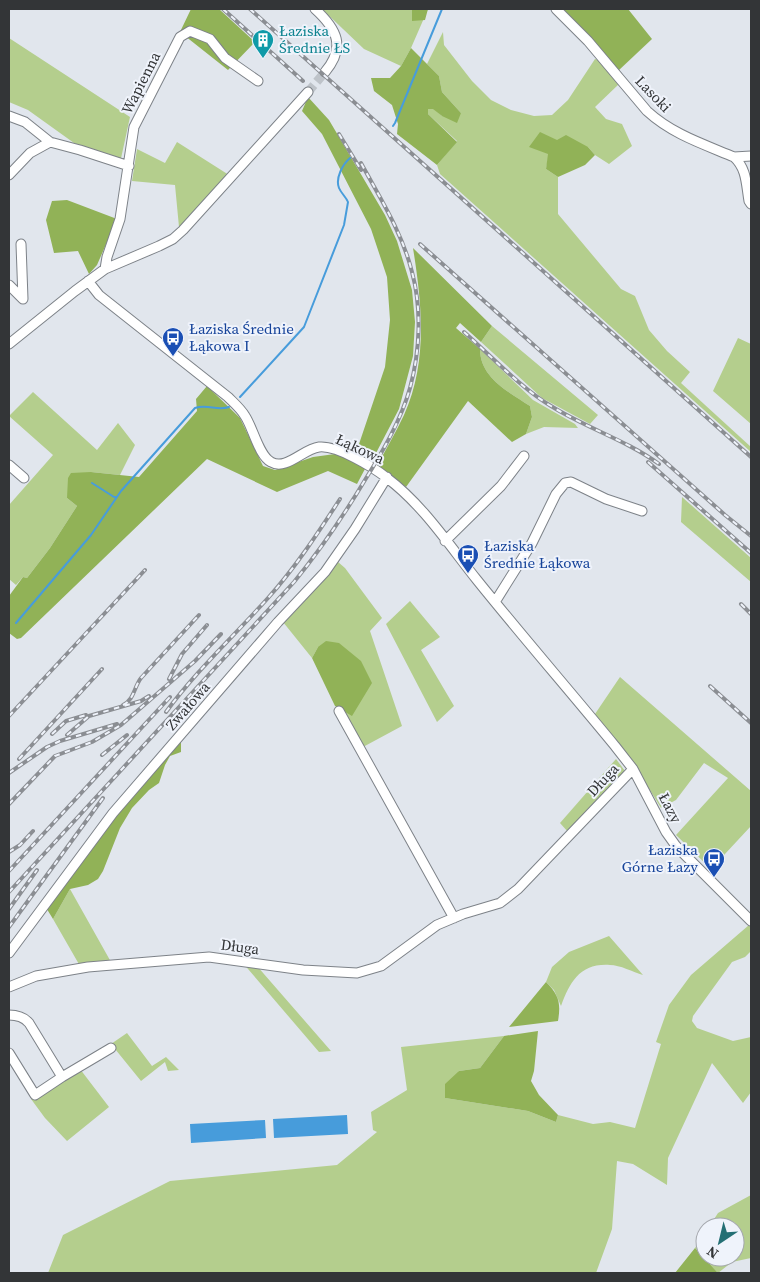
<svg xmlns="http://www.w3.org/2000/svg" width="760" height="1282" font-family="'Source Serif 4',serif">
<rect width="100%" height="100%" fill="#e1e6ed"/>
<path fill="#b4ce8d" d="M322,9h106l-17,39 -10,18 -37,-17z
M443,32l1,13 28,36 19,19 20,10 23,6 18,-1 16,-15 27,-41 3,1 21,24 -24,23 11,12 16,5 10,22 -23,18 -14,-9 -7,-8 -39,7 -3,15 12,8v37l63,75 14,7 14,34 18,21 23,21 -9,11 70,64v5l-311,-278 -3,-9 20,-24 -29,-27v-5l5,-1 9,8 19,-3 -19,-21 -3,-16 -12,-12z
M9,38l121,79 -10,46 -46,-20 -46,-33 -19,-8z
M177,142l52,33 -50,52 -4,-42 -43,-4 5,-32 28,14z
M492,326l106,89 -8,9 -48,-26 -61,-56z
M738,338l13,6v80l-38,-33z
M480,349l53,51 42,24 3,4 -34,-1 -18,7 6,-17 -2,-11c-21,-14 -50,-28 -50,-57z
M33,392l64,58 21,-27 17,22 -15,30 -29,-3 -24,26 10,8 -27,42 -23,30 -4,-1 -7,8 -7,-6v-74l44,-50 -44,-39z
M682,497l69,61v24l-70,-60z
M338,562l7,6 37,50 -12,13 32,95 -39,21 -20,-35 -25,-65 -6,11 -29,-36z
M410,601l30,36 -19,13 33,56 -17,16 -51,-98z
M620,677l131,114v35l-40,43 -35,-34 52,-57 -24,-15 -28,37 -15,8 -26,-42 -40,-52z
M616,759l9,12 -57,61 -8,-9z
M70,889l41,73 -31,4 -27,-47z
M749,925l2,2v24l-6,6 -13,5 -39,54 -1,5 5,7 36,13 18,-4v55l-8,11 -31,-40 -44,95 -1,27 -34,-21 -16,-3 -5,68 -16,44h-548l15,-38 107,-54 167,-16 40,-33 -4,-2 -2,-18 36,-22 -6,-43 103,-11 -24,32 -21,3 -14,27 83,13 28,11 2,-7 35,9 17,-2 25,6 26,-84 -5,-2 13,-37 22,-30z
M609,936l34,39c-10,-3 -23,-10 -33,-10 -30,-2 -40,17 -49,41l-7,-16 -8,-8 6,-15 17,-15z
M242,962l15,4 74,85 -12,1z
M127,1033l25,33 14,-9 13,13 -11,1 -3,-9 -24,19 -30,-37z
M80,1069l29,38 -42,34 -22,-23 -14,-19z
M751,1195v63l-19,4 -14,11 -23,-25 10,-15v24h30v-30h-26l9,-14z"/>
<path fill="#91b257" d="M191,9h28l36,33 -27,28 -48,-38z
M412,9h16l-3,11 -13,1z
M560,9h68l24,30 -34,32z
M411,48l28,28 3,16 19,21 -4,10 -15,-7 -9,-7h-5v5l29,28 -20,23 -40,-31 1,-10 -6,-19 -18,-14 -3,-13h19l11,-12z
M308,97l21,23 56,95 12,26 15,49 3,32 -2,34 -14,53 -24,46 -17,-8 27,-80 5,-47 -3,-43 -16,-48 -49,-95 -20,-23z
M540,132l17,8 9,-5 22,12 7,8 -10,10 -27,12 -12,-8 2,-15 -19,-7z
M67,200l50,19 -20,46 -8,9 -11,-23 -24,2 -8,-33 6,-19z
M413,248l79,78 -11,16 -21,-19 -4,5 24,21c0,29 29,43 50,57l2,11 -6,17 -14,8 -44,-41 -62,86 -29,-21c9,-17 19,-34 27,-51 24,-53 18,-111 9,-167z
M207,386l33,32 23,48 12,4 38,-13 22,-3 31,13 -9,17 -29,-13 -51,21 -70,-33 -186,179 -4,1 -8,-6v-37l14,-19 4,1 23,-30 27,-42 -10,-8 1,-20 3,-5 20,-1 48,5 58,-66 -1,-12z
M326,641l13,2 22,18 11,22 -20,33 -17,-10 -23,-48 6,-11z
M181,739v13l-11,4 -5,9 -6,18 -10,7 -17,18 -12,20 -17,43 -5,8 -10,6 -18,4 -17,30 -8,-13 71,-92z
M546,982c13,13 15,21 12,39l-49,6z
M538,1031l-4,40 -3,10 8,14 19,20 -2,7 -28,-11 -83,-13v-14l14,-13 21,-3 24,-32z
M695,1248l23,25h-43z"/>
<path fill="#479cdb" d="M347,1115l1,19 -74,4 -1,-19z
M265,1120l1,18 -75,5 -1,-19z"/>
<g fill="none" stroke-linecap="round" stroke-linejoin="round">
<path stroke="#479cdb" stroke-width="2" d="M393,126l2,-3 47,-114
M240,397l64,-70 40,-102 4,-23c-2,-5 -7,-9 -9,-14 -4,-10 4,-24 11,-30
M92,483l22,14h3
M16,623l75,-88 30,-44 74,-83c12,-4 23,3 34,-1"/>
<path stroke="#bec3c9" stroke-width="9" stroke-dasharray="9 4.5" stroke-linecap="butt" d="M308,92l17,-20"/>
<g stroke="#7d8288" stroke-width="11">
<path id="minor" d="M315,9c22,20 31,38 10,63
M556,9l32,32 59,70c25,23 56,33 87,46 13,12 12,27 15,44l2,3
M9,116l16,6 25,20
M734,157l17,-1
M9,175l21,-22 20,-11 30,8 49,16
M105,269l2,-12 13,-38 14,-92 46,-90 10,-6 20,8 15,19 33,23
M88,281l11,14 129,102c6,6 13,12 17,19 8,12 14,40 26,46 15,9 32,-13 48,-15 18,-2 54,20 68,31 36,27 62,67 90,102 45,56 92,110 138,166l18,23 33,63 10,14 75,75
M9,285l14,14 -2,-55
M9,344l66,-53 30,-22 54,-23 14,-7 10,-9 125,-138
M9,465l15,13
M445,541l56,-55 23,-30
M495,602l37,-59 24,-49 9,-11 6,-1 35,17 36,12
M339,711l115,207
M9,953l104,-140 165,-191 47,-50 30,-43 32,-52
M9,987l27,-11 52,-9 121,-10 94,13 54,3 24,-7 56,-41 26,-11 37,-11 18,-14 115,-120
M9,1015c9,0 15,2 20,8l33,54 49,-29
M9,1053l26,42 27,-18"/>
</g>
<use href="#minor" stroke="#fff" stroke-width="9"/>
<g stroke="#8b8e93" stroke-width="4">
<path id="rail" d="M223,9l80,72
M250,9l501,448
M339,134l22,36
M420,244l305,271 26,21
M464,332c27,24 57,56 87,74 35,22 75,34 108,58
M648,462l103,91
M741,604l10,10
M169,679l13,-25 25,-29
M710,686l41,37
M123,705c11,-5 11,-18 18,-27l58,-63
M166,712c30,-41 68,-76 102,-114 27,-30 50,-65 72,-99
M9,716l136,-146
M52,734l14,-13 20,-6
M67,735l22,-19 52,-15 8,-5
M102,755l25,-20
M19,759l83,-90
M9,773l38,-26 13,-6 57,-17
M9,804l46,-48 37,-14 29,-17 74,-64 26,-27
M9,852l11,-7 13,-14
M9,871l161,-174
M9,892l285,-310c27,-33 50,-67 71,-102 18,-29 36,-60 45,-92 10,-37 12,-79 2,-116 -10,-40 -32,-74 -51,-109
M9,909l28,-39
M9,927l94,-129"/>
</g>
<use href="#rail" stroke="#eff3fb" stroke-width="2" stroke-dasharray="5.5" stroke-linecap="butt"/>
</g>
<defs>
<g id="building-pin" transform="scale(1.125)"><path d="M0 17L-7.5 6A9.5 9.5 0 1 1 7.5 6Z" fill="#0f9aa8" stroke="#eff3fb"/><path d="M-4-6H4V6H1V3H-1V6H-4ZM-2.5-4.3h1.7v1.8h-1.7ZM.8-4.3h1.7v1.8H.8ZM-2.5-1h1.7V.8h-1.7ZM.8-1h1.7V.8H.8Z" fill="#fff"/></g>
<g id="bus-pin" transform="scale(1.125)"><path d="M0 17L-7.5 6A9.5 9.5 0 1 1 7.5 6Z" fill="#1a4fb4" stroke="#eff3fb"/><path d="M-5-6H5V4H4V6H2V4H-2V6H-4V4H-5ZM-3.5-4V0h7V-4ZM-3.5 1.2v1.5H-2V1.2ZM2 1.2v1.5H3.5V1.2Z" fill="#fff"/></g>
</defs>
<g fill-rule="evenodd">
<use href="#building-pin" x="263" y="40"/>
<use href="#bus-pin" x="173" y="338"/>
<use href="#bus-pin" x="468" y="555"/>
<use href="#bus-pin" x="714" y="859"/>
</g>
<g text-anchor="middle" stroke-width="4" stroke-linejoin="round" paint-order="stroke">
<g font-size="15" fill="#0d838f" stroke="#eff3fb" text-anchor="start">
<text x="279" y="36">Łaziska<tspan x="279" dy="17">Średnie ŁS</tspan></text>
</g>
<g font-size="15" fill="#333537" stroke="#eff3fb">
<text transform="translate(141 83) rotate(-63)" y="5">Wapienna</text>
<text transform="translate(653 94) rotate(46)" y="5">Lasoki</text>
<text transform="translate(360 449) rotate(25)" y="5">Łąkowa</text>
<text transform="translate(188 706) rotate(-49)" y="5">Zwałowa</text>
<text transform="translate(603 780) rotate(-47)" y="5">Długa</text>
<text transform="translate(670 808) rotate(62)" y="5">Łazy</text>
<text transform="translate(240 947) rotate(7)" y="5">Długa</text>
</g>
<g font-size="15" fill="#164399" stroke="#eff3fb" text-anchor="start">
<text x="189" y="334">Łaziska Średnie<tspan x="189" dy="17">Łąkowa I</tspan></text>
<text x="484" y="551">Łaziska<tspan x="484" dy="17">Średnie Łąkowa</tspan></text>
<text x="698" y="855" text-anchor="end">Łaziska<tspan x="698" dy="17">Górne Łazy</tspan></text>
</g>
</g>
<rect width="760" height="1282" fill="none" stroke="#333537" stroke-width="20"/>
<g transform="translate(720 1242) rotate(215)"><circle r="24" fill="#eff3fb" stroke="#a4a7ad"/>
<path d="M0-4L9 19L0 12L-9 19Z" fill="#246f74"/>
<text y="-8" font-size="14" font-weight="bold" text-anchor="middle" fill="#333537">N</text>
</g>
</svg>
